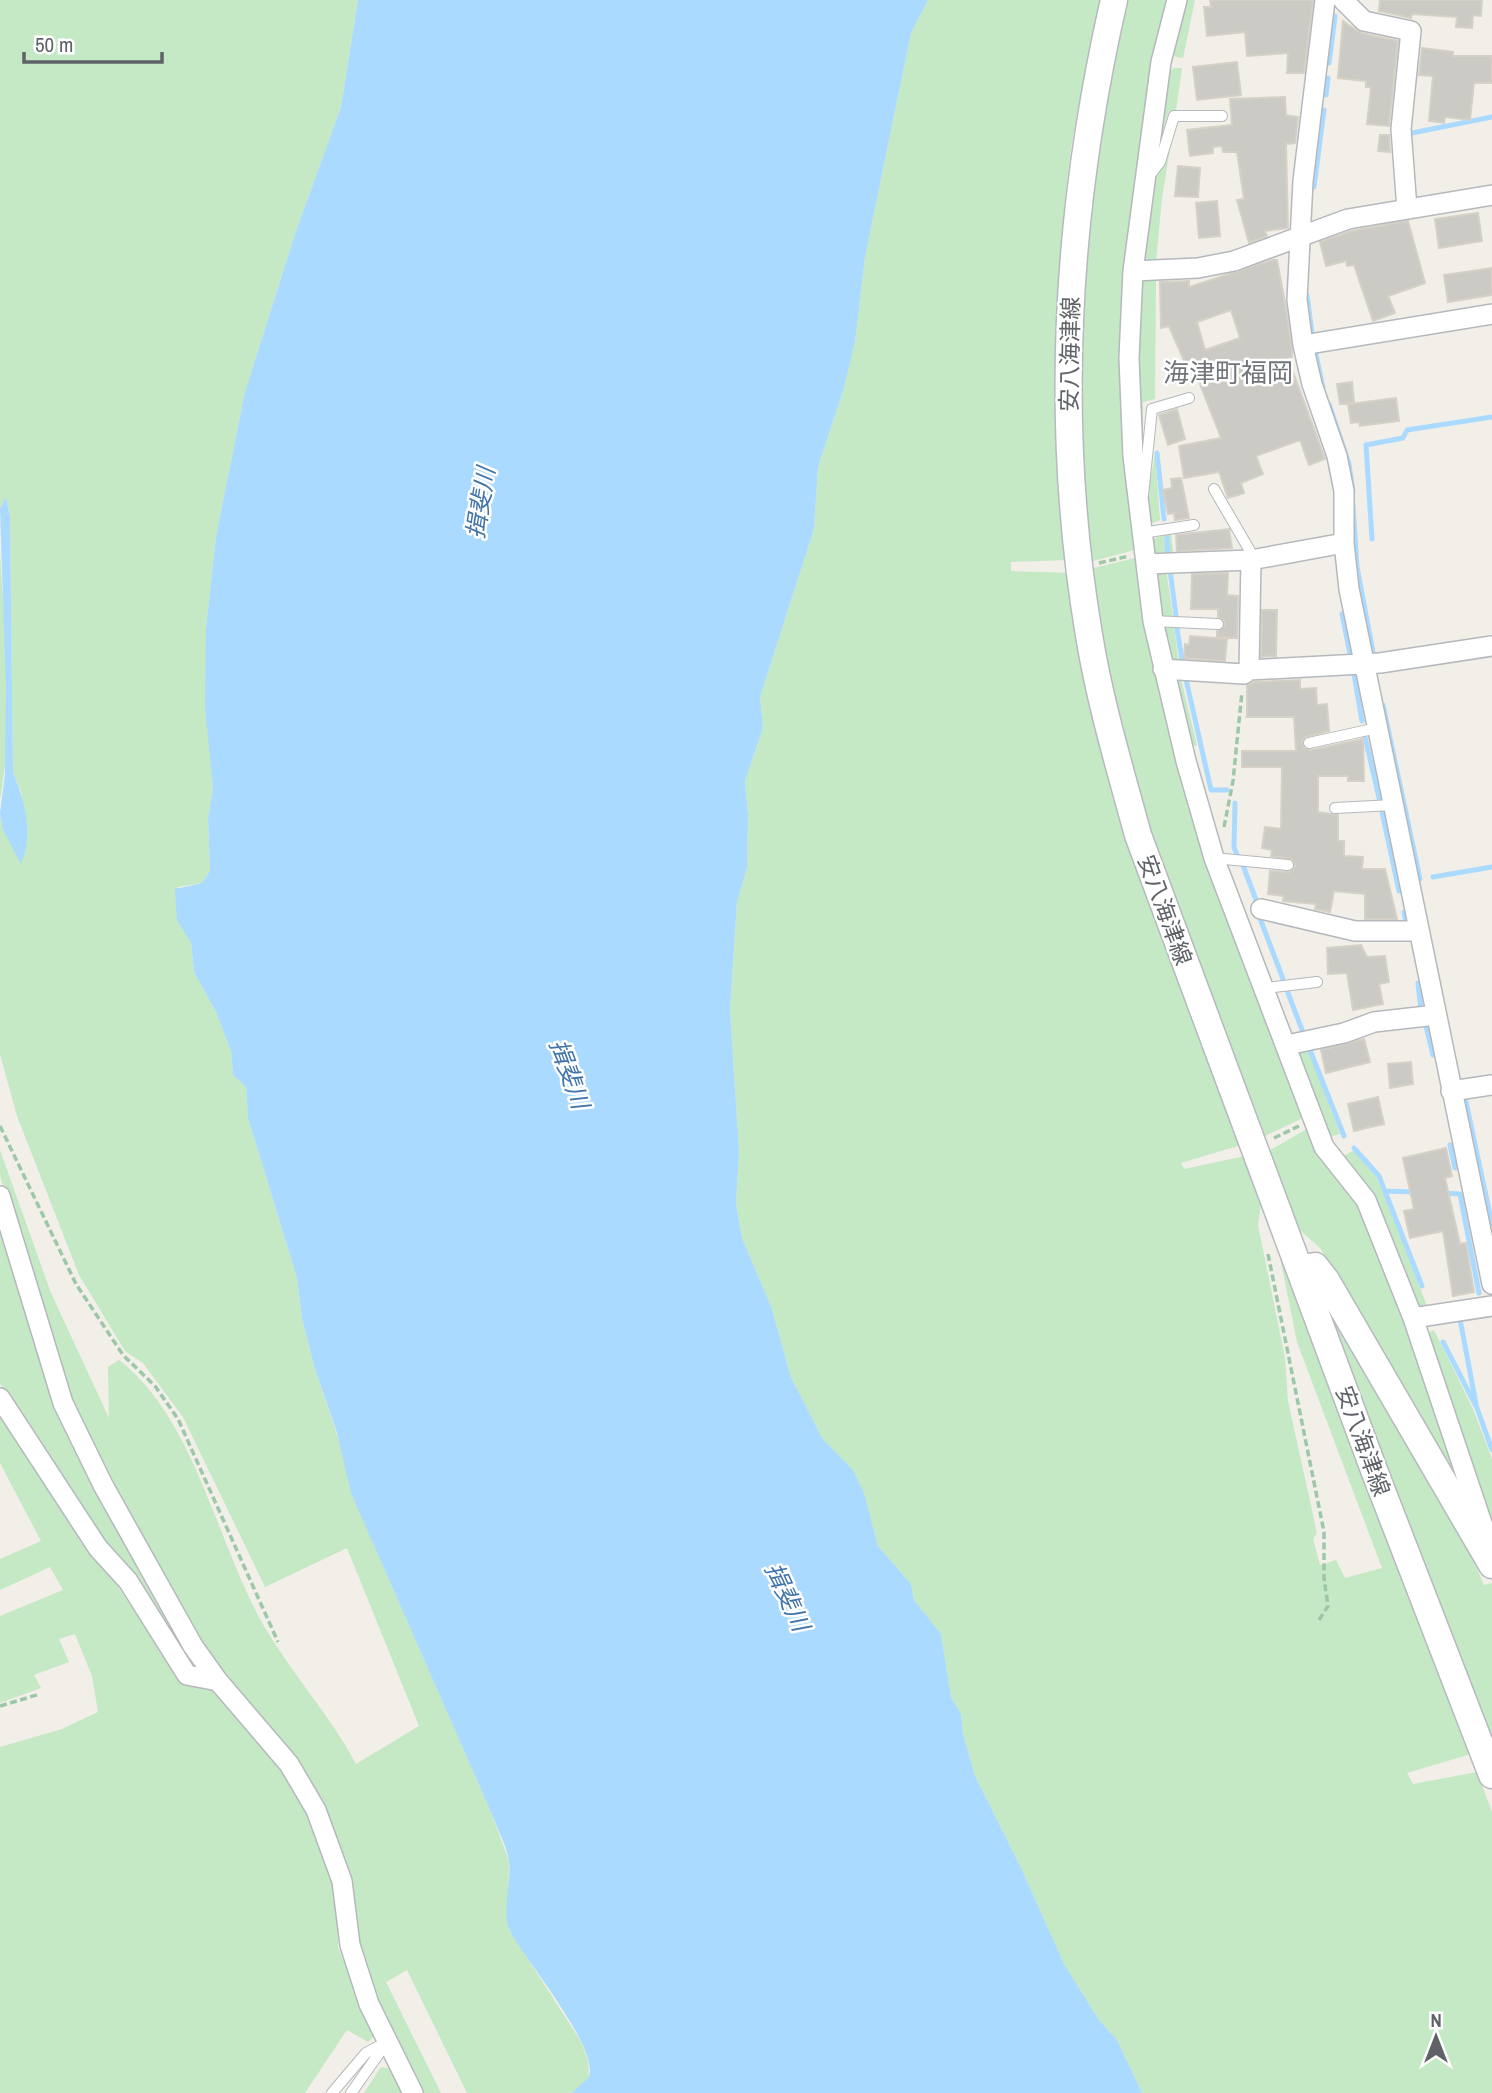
<svg xmlns="http://www.w3.org/2000/svg" width="1492" height="2093" font-family="'Archivo Narrow','Noto Sans JP',sans-serif">
<rect width="100%" height="100%" fill="#f1efe8"/>
<path fill="#c5e8c5" d="M0,0h358l-17,107 -45,124 -51,161 -29,144 -10,92 7,160 -5,31 2,52 -8,12 -24,4 -1,32 14,24 3,29 22,40 15,39 2,24 13,12 2,31 49,160 5,40 12,48 60,179 116,265 19,51 -1,67 72,112 8,20 1,17 -17,16h-105l-60,-123 -21,12 55,111h-19l-49,-98 -14,-50 -9,-65 -119,-194 -31,-44 -130,-241 -70,-225v-26l51,143 58,125 -1,-51 11,-7c76,58 98,185 145,266 28,48 66,89 92,138l63,-38 -72,-178 -82,39 -82,-170 -40,-54 -18,-12 -46,-76 -62,-159 -17,-62v-241l3,17 12,21 7,-57 -9,-22 -3,-255 -4,-19 -6,11z
M928,0h174c-21,83 -39,172 -40,257 -1,101 5,202 7,303l-58,2v9l60,2 170,572 -60,18 3,6 61,-13 17,40 -4,29 27,133 3,43 29,132 -4,6 7,26 16,-5 9,18 37,-10 -85,-226 -22,-110 196,522 -64,19 6,11 64,-12 15,40v281h-350l-25,-53 -18,-20 -35,-56 -42,-94 -47,-94 -12,-42 -2,-20 -10,-17 -10,-63 -27,-34 -3,-16 -33,-38 -14,-52 -11,-24 -31,-32 -31,-61 -19,-68 -30,-71 -6,-35 3,-51 -9,-143 7,-107 10,-34 1,-53 -3,-34 18,-53 -3,-31 54,-168 4,-62 25,-76 12,-49 10,-85 46,-224z
M1122,0h46l-31,169 -11,101 9,280 -46,12 -10,-132 4,-179z
M1182,0h13l-12,58 -7,-1 -6,-6z
M1174,68h8l-6,42 -7,1 -15,53 12,-90z
M1172,137l-10,61 -6,64h-6l-10,-10 6,-58 14,-23z
M1151,277h5l-1,122 -12,3v78h-3l-3,-196z
M1155,453l5,67 -13,5c-4,-22 5,-49 8,-72z
M1171,532l3,28 -20,-2 -5,-17z
M0,551c4,81 15,168 0,248z
M1135,558l19,109 153,449 -46,22 -113,-305 -27,-99 -31,-165z
M1156,569h10l7,48 -13,-1z
M1164,626h10l5,41 -10,-1 -8,-37z
M1170,675h10l17,70 -10,2z
M1307,1046l33,88 -12,3 -33,-88z
M1310,1127l48,74 115,310 -1,4 -152,-267 -27,-24 -26,-72z
M1354,1150l21,24 8,18 44,114 -11,4 -74,-153z
M0,1224l99,266 97,180 -4,1 -153,-221 -39,-67z
M1312,1276l152,262 20,47 8,-2v169z
M1434,1330l39,79 19,50v67l-67,-192z
M0,1411l171,255 15,17 33,9 64,75 26,45 28,72 1,63 37,88 -7,7 -21,-12 -42,63h-305v-346l62,-18 36,-17 -6,-36 -17,-42 -16,5 10,23 -35,13 7,13 -41,15v-87l63,-26 -13,-23 -50,23v-31l41,-18 -41,-78z
M381,2067l10,2 13,24h-40z"/>
<path fill="#aadaff" d="M358,0h570l-17,33 -46,224 -10,85 -12,49 -25,76 -4,62 -54,168 3,31 -18,53 3,34 -1,53 -10,34 -7,107 9,143 -3,51 6,35 30,71 19,68 31,61 31,32 11,23 14,53 33,38 3,16 27,34 10,63 10,17 2,20 12,42 47,94 42,94 35,56 18,20 25,53h-570l17,-16c10,-30 -64,-117 -79,-146 -9,-15 2,-51 -1,-70 -3,-17 -13,-35 -19,-51l-139,-317 -14,-60 -23,-67 -12,-48 -5,-40 -49,-160 -2,-31 -13,-12 -2,-24 -15,-39 -22,-40 -3,-29 -14,-23 -2,-31 27,-6 8,-12 -2,-52 5,-31 -8,-81 1,-79 10,-92 29,-144 51,-161 45,-124z
M6,497l4,20 3,255c12,30 21,62 8,92l-18,-34 -3,-17 5,-39 1,-87 -6,-178z"/>
<g fill="none" stroke-linecap="round" stroke-linejoin="round">
<path stroke="#aadaff" stroke-width="5" d="M1329,63l6,-47
M1326,95l2,-17
M1407,134l85,-17
M1314,187l10,-77
M1307,295l5,38
M1315,350l8,38
M1329,404l20,60 4,28
M1157,453l7,66
M1353,505l4,62 16,85
M1167,538l1,21
M1372,539l-6,-94 37,-7 4,-8 85,-13
M1170,570l6,46
M1342,614l8,40
M1177,629l6,37
M1354,674l8,47
M1185,675l26,115h16
M1383,705l37,174
M1365,737l14,61
M1235,803l-1,45 3,6
M1382,812l17,79
M1242,863l16,42
M1433,877l59,-10
M1404,912l2,11
M1258,913l25,66
M1418,983l3,27
M1288,993l16,42
M1425,1022l8,33
M1308,1045l36,91
M1466,1102l26,122
M1450,1145l5,23
M1354,1148l25,28 43,110
M1386,1191l29,1
M1442,1193l18,1 19,99
M1466,1318l-6,1 16,85
M1443,1342l34,66 15,42"/>
</g>
<path fill="#cccac5" stroke="#d6d1c6" stroke-width="2" fill-rule="evenodd" d="M1210,0h103l-9,73h-17l1,-20 -41,3 -2,-24 -38,4 -3,-29h7z
M1380,0h102l-1,16 -8,-1 -1,13 -16,-1 1,-10 -45,-3 -1,4 -32,-7z
M1343,21l18,12 37,8 -9,85 -22,-2 4,-37h-5v-6l-28,-3z
M1422,48l31,4v4h39v27h-18l-4,37 -25,-3 -1,6 -15,-2 4,-45 -14,-1z
M1237,62l4,33 -44,5 -4,-33z
M1285,97l1,18 12,2 -3,26 -9,1 2,84 -23,3 2,5 -18,7 -12,-43 7,-1 -7,-47h-14l-1,-6 -9,1v6l-23,3 -3,-26 45,-5 -2,-26z
M1380,135h9l1,17 -12,-1z
M1178,166l22,2 -2,29 -23,-1z
M1217,201l3,35 -21,2 -3,-35z
M1478,213l4,28 -43,7 -4,-29z
M1408,221l17,62 -37,13 7,17 -22,8 -19,-56 -7,1 -1,-5 -20,5 -6,-24 31,-11z
M1273,260h4l8,43 7,47v7l-4,1 37,101 -16,6 -9,-25 -44,16 7,18 -22,9 3,10 -16,5 -9,-26 -35,6 -5,-32 42,-8 -30,-77 -6,2 -16,-37 -8,2 -1,-46 29,-1v6zM1231,310l9,28 -35,12 -8,-28z
M1492,268v27l-44,7 -4,-27z
M1352,382l2,20 -14,2 -3,-20z
M1396,398l3,23 -39,5 -1,-4 -8,1 -3,-19z
M1177,409l8,30 -17,6 -9,-30z
M1181,478l8,40 -14,2 -1,-7 -6,1 -5,-24 9,-2 -1,-9z
M1229,529l3,19 -55,3 -1,-16z
M1228,573l-1,22 11,1 -1,42 -20,-1v-6l8,-6 -1,-5 -6,-3v-8h-27l1,-35z
M1262,610h15l-1,46 -15,1z
M1190,636l37,3 -2,22 -41,-3 1,-14 4,1z
M1300,680v9l16,-1 1,17 10,-1 2,27 -24,6 -3,4 2,7 7,2 52,-11 1,42h-16v-5h-30v36l20,3v26h6v15l19,1 -1,12h23l12,50h-32v-25l-31,-3 -4,21 -15,-3 1,-5 -33,-3 1,-5 -16,-2 2,-23 20,1 5,-6 -3,-7 -21,-3 1,-6 -10,-2 3,-21 16,2 1,-62h-40v-16h54l-2,-34h-47v-32l7,-3z
M1361,945l6,12 18,-1 4,26 -10,2 4,20 -30,6 -6,-37 -19,1 -1,-26z
M1364,1039l6,23 -44,11 -5,-23z
M1411,1062l2,22 -23,4 -2,-24z
M1378,1097l6,27 -30,7 -6,-27z
M1446,1148l6,28 -7,2 15,66 6,-1 8,49 -21,4 -10,-65 -33,7 -6,-27 10,-2 -11,-51z"/>
<g fill="none" stroke-linecap="round" stroke-linejoin="round">
<g stroke="#b5b8bc" stroke-width="12">
<path id="lane" d="M1150,175l10,-13 14,-46h48
M1214,489l36,62 1,9
M1143,495l9,-86 37,-11
M1142,533l52,-8
M1153,621l65,3
M1309,743l68,-15
M1335,808l58,-3
M1214,858l74,7
M1265,988l52,-6
M332,2093l34,-40 21,-11
M351,2093l34,-48"/>
</g>
<g stroke="#b5b8bc" stroke-width="22">
<path id="street" d="M1177,0l-16,62 -28,209 -4,87 4,98 20,165 33,140 28,97 110,289 42,53 47,118 76,226
M1325,0l-22,181 -6,119 6,45 9,39 25,72 7,35v52l5,46 143,695
M1343,0l21,21 47,10 -10,98 6,80
M1133,271l65,-3 36,-7 114,-42 144,-24
M1303,345l189,-31
M1146,564l105,-4 93,-17
M1163,669l81,5 5,-4 131,-7 112,-17
M1249,670l2,-110
M1261,909l94,22h63
M1287,1045l57,-12 30,-11 62,-7
M1451,1091l41,-6
M0,1196l63,207 40,82 90,161 25,35 71,83 27,46 26,71 8,64 19,59 44,89
M1413,1318l79,-12
M0,1398l98,150 30,33 59,94 31,6"/>
</g>
<g stroke="#b6babf" stroke-width="29">
<path id="secondary" d="M1114,0c-48,210 -61,421 -25,635 11,68 31,134 49,200l236,635 118,305
M1301,1268l14,-2 11,14 166,285"/>
</g>
<path stroke="#9cc7a9" stroke-width="3.5" stroke-dasharray="7 3.5" stroke-linecap="butt" d="M1099,563l30,-7
M1224,827l9,-46 9,-89
M0,1126l76,158 47,71 32,31 23,33 100,223
M1274,1138l25,-12
M1268,1254l56,278v46l4,28 -9,14
M0,1706l40,-12"/>
<use href="#lane" stroke="#fff" stroke-width="10"/>
<use href="#street" stroke="#fff" stroke-width="19"/>
<use href="#secondary" stroke="#fff" stroke-width="26"/>
</g>
<g text-anchor="middle" stroke-width="5" stroke-linejoin="round" paint-order="stroke">
<g font-size="23" fill="#5f6368" stroke="#fff">
<text transform="translate(1070 354) rotate(-89)" y="8">安八海津線</text>
<text transform="translate(1165 910) rotate(70)" y="8">安八海津線</text>
<text transform="translate(1363 1441) rotate(70)" y="8">安八海津線</text>
</g>
<g font-size="24" font-style="italic" fill="#4174aa" stroke="#fff">
<text transform="translate(481 503) rotate(-81)" y="8">揖斐川</text>
<text transform="translate(569 1074) rotate(70)" y="8">揖斐川</text>
<text transform="translate(787 1597) rotate(65)" y="8">揖斐川</text>
</g>
<g font-size="26" fill="#70757a" stroke="#fff">
<text x="1228" y="382">海津町福岡</text>
</g>
</g>
<g transform="translate(1436 2037)" stroke="#ffffff" stroke-width="5" paint-order="stroke">
<path d="M0-5L12 26L0 18L-12 26Z" fill="#5f6368"/>
<text y="-10" font-size="19" font-weight="bold" text-anchor="middle" fill="#5f6368">N</text>
</g>
<path d="M24 52v10h138v-10" fill="none" stroke="#5f6368" stroke-width="3.5"/>
<text x="35" y="52" font-size="21" fill="#5f6368" stroke="#ffffff" stroke-width="5" paint-order="stroke">50 m</text>
</svg>
